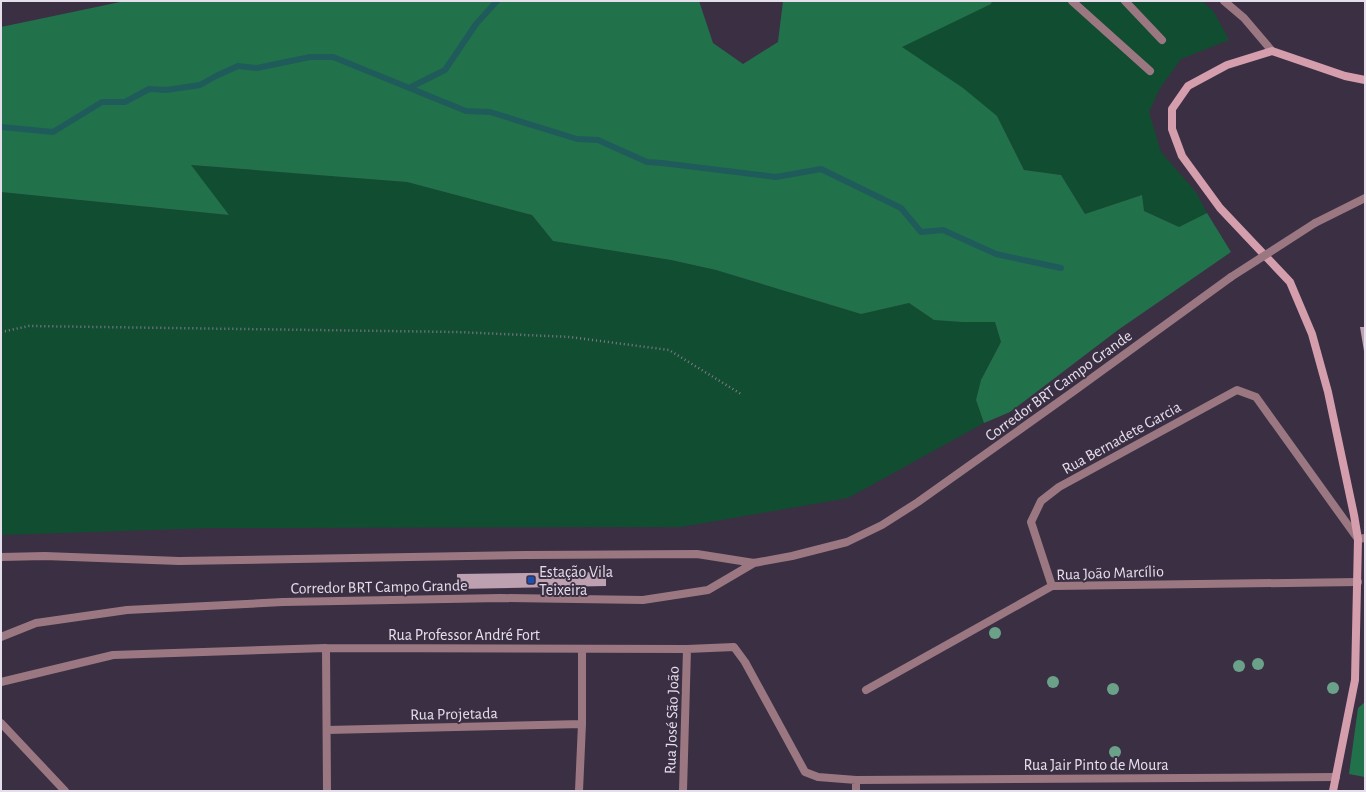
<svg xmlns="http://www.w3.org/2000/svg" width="1366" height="792" font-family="'Alegreya Sans',sans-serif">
<rect width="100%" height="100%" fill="#3b2f44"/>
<path fill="#114e31" d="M992,1h210l12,11 15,28 -48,19 -21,29 -11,24 12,40 35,40 11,21 -28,14 -35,-16 -2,-16 -57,19 -24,-39 -37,-5 -27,-54 -96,-69 90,-43z
M190,165l217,17 125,33 21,26 118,19 45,10 145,44 48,-11 25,17 28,2h33l6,20 -20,38 -5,20 8,23 -136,75 -167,29 -470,1 -210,7v-343l228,23z"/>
<path fill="#21724b" d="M125,1h574l14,42 30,21 35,-22 5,-41h209l-1,3 -89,43 61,41 34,28 27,54 37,5 24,39 57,-19 2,16 35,16 28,-14 24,39 -113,78 -108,82 -26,11 -8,-23 5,-20 20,-38 -6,-20h-33l-28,-2 -25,-17 -48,11 -145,-44 -45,-10 -118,-19 -21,-26 -125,-33 -216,-17 38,50 -228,-23v-165z
M1365,702v75l-16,-3 9,-66z"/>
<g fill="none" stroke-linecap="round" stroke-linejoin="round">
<path stroke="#205b5b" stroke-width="6" d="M409,88l36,-18 31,-46 21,-23
M1,127l52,5 49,-30h23l24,-13 17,1 34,-5 16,-9 22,-10 19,2 53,-11h23l133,54 24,1 87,27 21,1 49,22 15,1 114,14 45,-8 80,39 20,24 22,-2 53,24 65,14"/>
</g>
<path fill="#bda1b1" d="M1360,327h5v24h-1z
M606,572v14l-149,3v-15z"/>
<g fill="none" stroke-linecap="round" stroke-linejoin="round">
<path stroke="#847a8c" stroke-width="2.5" stroke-dasharray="1 3" stroke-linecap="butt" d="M1,332l28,-6 428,6 113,5 99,13 72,44"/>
<path stroke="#9b7881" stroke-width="8" d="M1072,1l78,70
M1125,1l37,39
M1315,223l50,-25
M1,557l44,-1 134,5 348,-6 170,-1 57,9 38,-7 55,-14 35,-17 36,-23 156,-111 157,-114
M1,637l35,-14 91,-13 156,-8 218,-4 142,2 65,-10 46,-27"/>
<path stroke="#9b7881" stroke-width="8" d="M1224,1l20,17 28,33
M1052,586l-21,-64 10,-21 18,-14 178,-97 19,7 102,142 7,-1
M326,648l1,143
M1,682l112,-27 213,-7 361,1 47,-2 11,15 60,110 13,5 38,3 480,-3
M866,690l186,-104 306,-4
M1,723l64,68
M327,730l255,-6
M856,780v11
M579,791l3,-67v-75
M683,791l4,-142"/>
<path stroke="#d59eac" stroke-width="8" d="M1333,791l22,-111 3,-141 -4,-24 -26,-123 -16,-58 -22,-52 -70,-74 -38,-52 -10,-27v-20l16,-23 39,-21 45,-14 73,25 20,4"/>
<path stroke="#9b7881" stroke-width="8" d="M1231,277l84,-54"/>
</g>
<g fill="#6ba189">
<circle cx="995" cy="633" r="6"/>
<circle cx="1258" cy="664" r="6"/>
<circle cx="1239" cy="666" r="6"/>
<circle cx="1053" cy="682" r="6"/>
<circle cx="1333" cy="688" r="6"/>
<circle cx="1113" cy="689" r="6"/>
<circle cx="1115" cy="752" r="6"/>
</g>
<rect fill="#1a4fb4" stroke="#3b2f44" stroke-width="1.5" x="527" y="576" width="8" height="8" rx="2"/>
<g text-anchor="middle" stroke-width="4" stroke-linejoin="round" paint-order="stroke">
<g font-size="16" fill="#e5deeb" stroke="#3b2f44">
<text transform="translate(1058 385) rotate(-36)" y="6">Corredor BRT Campo Grande</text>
<text transform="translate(1121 437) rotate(-29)" y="6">Rua Bernadete Garcia</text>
<text transform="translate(1110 572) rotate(-2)" y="6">Rua João Marcílio</text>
<text transform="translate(379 586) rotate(-1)" y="6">Corredor BRT Campo Grande</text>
<text x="464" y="640">Rua Professor André Fort</text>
<text transform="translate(454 713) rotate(-1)" y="6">Rua Projetada</text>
<text transform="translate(671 720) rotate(-88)" y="6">Rua José São João</text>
<text x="1096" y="770">Rua Jair Pinto de Moura</text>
</g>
<g font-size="16" fill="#e5deeb" stroke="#3b2f44" text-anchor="start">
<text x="539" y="577">Estação Vila<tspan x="539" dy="18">Teixeira</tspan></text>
</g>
</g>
<rect width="1366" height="792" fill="none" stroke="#e5deeb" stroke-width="4"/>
</svg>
